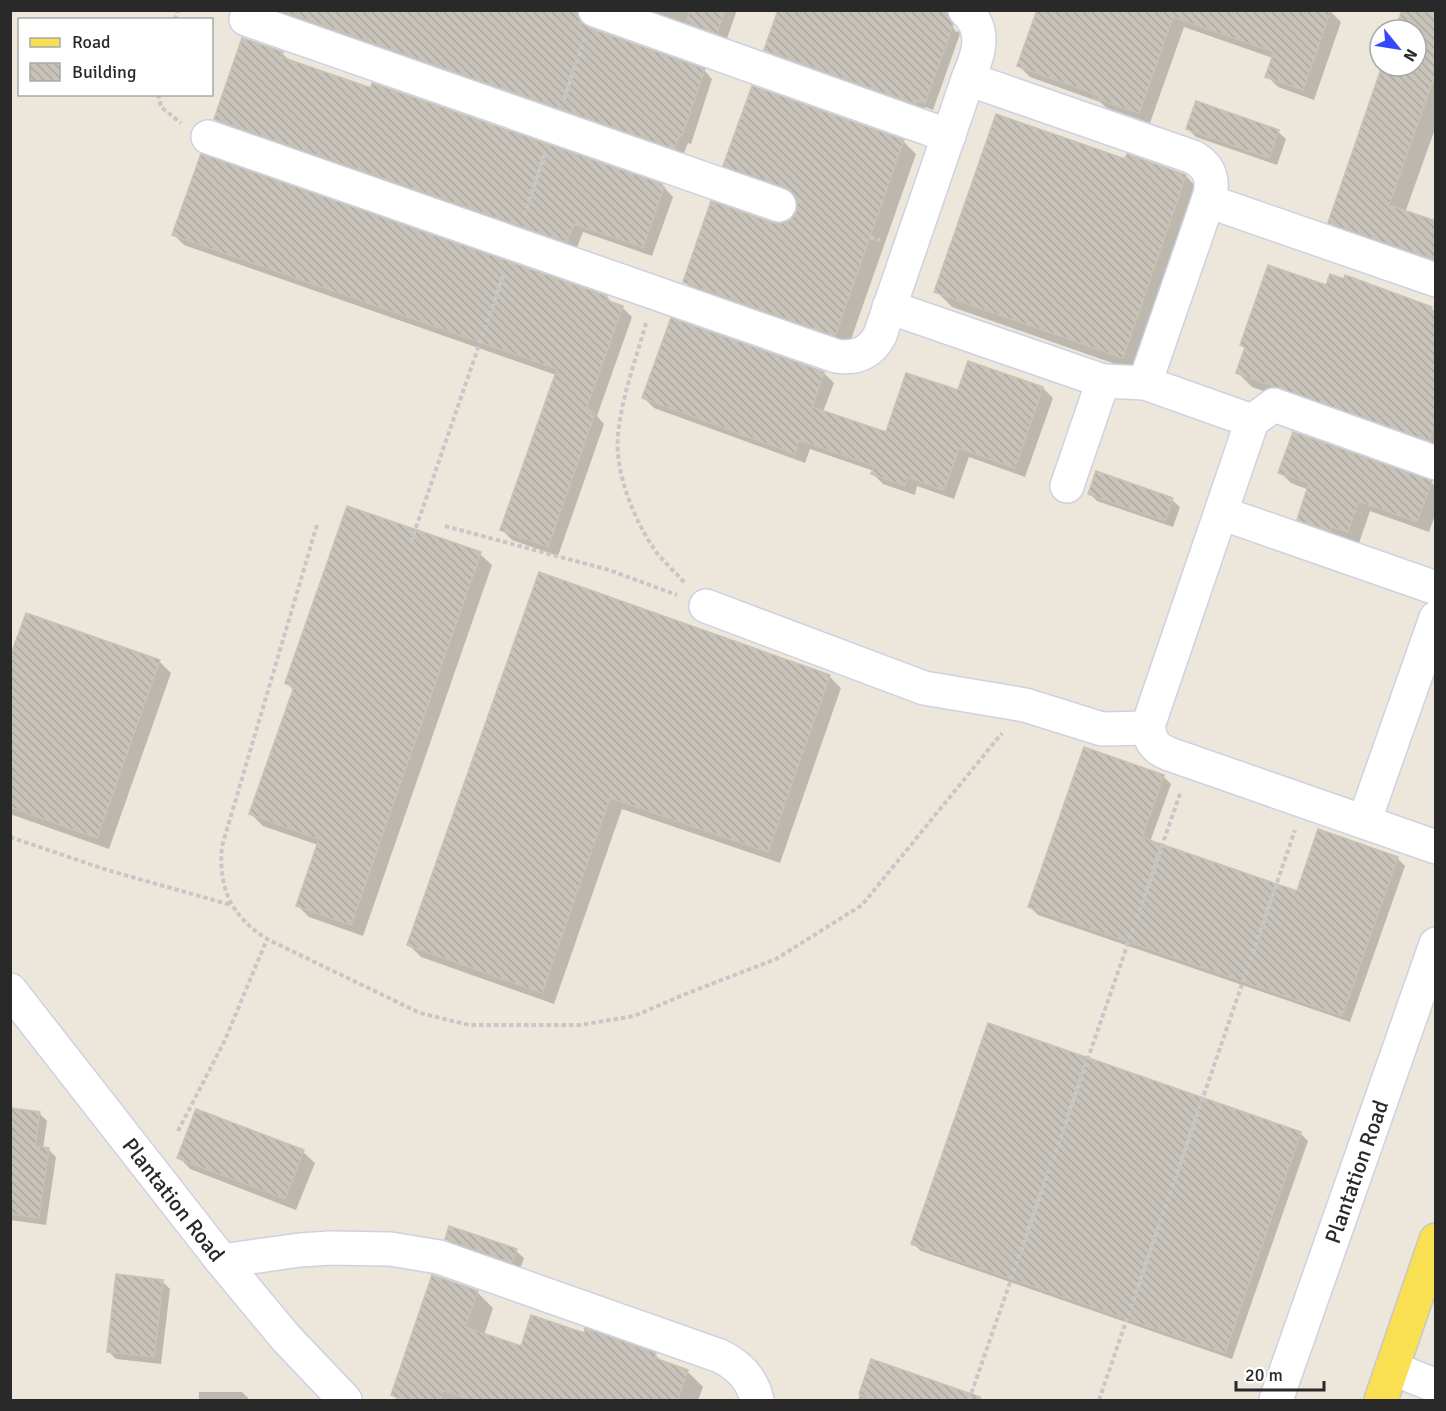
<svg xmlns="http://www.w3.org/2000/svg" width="1446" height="1411" font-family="Signika,sans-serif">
<defs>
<pattern id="building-back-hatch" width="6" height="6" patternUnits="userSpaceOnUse" patternTransform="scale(1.5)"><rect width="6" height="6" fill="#c8c3ba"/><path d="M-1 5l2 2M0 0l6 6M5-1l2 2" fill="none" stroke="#aca8a0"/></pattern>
</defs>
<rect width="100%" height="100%" fill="#ede6da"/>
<path fill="#0003" d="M265,10h322l-2,14 2,5 117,41 8,9 -21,65 -3,-1 -5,13z
M640,10h97l-11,31z
M1140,10l190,1 11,11 -27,78 -36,-13 -11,-11 6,-18 -89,-31 -34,96 -43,-15 -7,-6 -70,-25 -11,-11z
M1436,10v116l-31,87 31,10v46l-92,-33 -15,-14 55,-156h32v-36h-19z
M946,11l8,8v4l-5,-9h-4l11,18 2,-1 2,3 -27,76 -8,-3 -1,4 -151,-53 -7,-8z
M282,53l9,9 371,123 11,12 -21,59 -69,-24 -7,18 -352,-122 -9,-9z
M1188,129l90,3 8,7 -9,26 -81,-28z
M903,141l13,13 -68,194 -150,-53 -13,-13 88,-58 9,1 10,-4 6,-10v-12l-60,-21 -13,-13z
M1128,156l58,20 15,16 -63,180 -186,-65 -16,-16 190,-130z
M174,235l433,62 6,7 9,3 10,10 -35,99 7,8 -46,132 -46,-16 -10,-10 54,-155 -372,-130z
M1326,287l105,21 5,5v138l-184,-64 -14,-14 8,-24 -4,-4z
M672,320l152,53 10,10 -11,29 64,22 72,-42 10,-29 74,25 10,10 -28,79 -56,-20 -15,42 -37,-13 -2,9 -32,-11 -10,-10 1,-3 -64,-22 -5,14 -151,-55 -10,-10z
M1280,472l151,10 5,5v25l-7,20 -59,-21 -11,32 -16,-6 -1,5 -32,-11 -11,-12 10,-29 -18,-7z
M1090,494l82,6 8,7 -7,20 -76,-26z
M480,554l12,11 -129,371 -54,-19 -12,-12 21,-60 -55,-19 -12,-12 43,-123 -7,-8z
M540,574l290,103 11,11 -61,175 -158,-54 -68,195 -133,-47 -12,-12z
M27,615l133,47 11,11 -62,176 -99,-35v-153z
M1163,776l8,8 -21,58 148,51 99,-35 8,8 -55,156 -312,-107 -8,-8z
M10,1109l29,4 8,8 -4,28h5l8,8 -10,68 -36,-5z
M1300,1133l8,8 -76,218 -311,-108 -8,-7z
M303,1152l12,11 -19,47 -106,-41 -11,-12z
M447,1239l69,12 8,7 -4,11 -66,-22z
M162,1281l8,8 -9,75 -45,-5 -8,-8z
M477,1292l16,16 -9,27 38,13 133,7 9,8 23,8 16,16 -5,13h-300l-6,-6z
M872,1361l114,39h-128z
M199,1392h43l8,8h-51z"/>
<path fill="url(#building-back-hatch)" stroke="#c8c2b3" stroke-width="1.5" d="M279,10h291l7,3 3,9 9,6 116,41 -23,67 -3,-1 -4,14z
M690,10h35l-8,24 -31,-11z
M778,10h169v4l6,11 -28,78 -7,-3 -2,4 -152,-54z
M1037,10h294l-28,80 -38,-13 9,-25 -101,-35 -34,96 -45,-15 1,-4 -78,-28z
M1402,10h34v62l-47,133 47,16v39l-108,-37 54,-157h34v-36h-21z
M242,38l41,14 -2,5 90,31 1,-5 290,101v2l2,1 -21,60 -69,-23 -7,18 -353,-123z
M752,86l152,54 -69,196 -152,-54 28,-81 62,22h9l9,-3 6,-9v-9l-3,-9 -8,-5 -63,-22z
M1196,101l83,29 -10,28 -83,-29z
M996,114l129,45 2,-5 59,21 -63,183 -189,-66z
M201,154l406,142 -1,4 17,6 -37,103 9,4 -47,134 -48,-17 57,-161 -385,-134z
M1268,265l58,20 4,-11 14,5 1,-4 87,32 -1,3 5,1v112l-7,18 -193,-68 9,-26 -5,-2z
M671,318l153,54 -12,35 74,25 20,-59 52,17 10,-29 75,26 -28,81 -56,-20 -15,42 -37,-13 -2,9 -34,-12 3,-8 -75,-26 -4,14 -153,-56z
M1293,432l139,49 -15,41 -58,-21 -11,31 -16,-5 -2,4 -33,-11 12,-37 -31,-10z
M1096,471l77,27 -8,23 -77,-27z
M347,506l134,46 -130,373 -55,-19 23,-67 -70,-25 45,-127 -9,-4z
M539,572l291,103 -62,177 -158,-54 -68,195 -135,-48z
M26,613l134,47 -63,178 -87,-31v-150z
M1084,747l80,28 -22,62 7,3 148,51 21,-62 80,28 -56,159 -314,-109z
M988,1023l313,109 -76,221 -314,-109z
M10,1108l30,4 -5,34 14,2 -10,70 -29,-4z
M196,1109l108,41 -19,49 -108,-41z
M449,1226l68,23 -5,14 -67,-24z
M116,1274l47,6 -9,77 -47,-5z
M432,1275l46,16 -13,36 56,19 10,-31 53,18 1,-5 71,25 -1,5 33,12 -11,31h-203l-31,-11 -3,11h-33l-16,-6z
M871,1359l109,38 -1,4h-102l-18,-7z"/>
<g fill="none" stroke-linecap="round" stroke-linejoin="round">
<g stroke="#cfd1e3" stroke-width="36">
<g id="minor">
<path d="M595,10l354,126"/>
<path d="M965,10c23,21 13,45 3,69l225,78c18,10 22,25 15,44l228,79"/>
<path d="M246,19l533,186"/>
<path d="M208,137l628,219c20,3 35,-3 44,-21l88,-256"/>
<path d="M889,307l214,74"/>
<path d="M1145,383l107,38 22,-16 162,58"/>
<path d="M1252,421l-103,302c-1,16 5,25 20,31l267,93"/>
<path d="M1067,486l36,-105 42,2 63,-182"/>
<path d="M1221,513l215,75"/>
<path d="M706,606l218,82 101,17 77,24 46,-1"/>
<path d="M1364,822l72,-204"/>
<path id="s1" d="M10,990l212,271 64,77 59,62"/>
<path d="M222,1261l78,-11 30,-2 60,1 49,8 281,99c20,10 32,23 37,44"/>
<path d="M1392,1368l44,18"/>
<path id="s2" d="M1276,1400l160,-456"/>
</g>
</g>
<g stroke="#c7c7c7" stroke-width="36">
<path id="major" d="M1381,1400l55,-160"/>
</g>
<path stroke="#c7c7c7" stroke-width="4" stroke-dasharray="4.5 3" stroke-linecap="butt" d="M175,20l3,-10
M158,94l3,13 20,16
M564,99l21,-61
M524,215l21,-61
M870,237l10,3
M646,323c-10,36 -24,73 -28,111 -4,38 17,89 39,119 9,11 19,20 28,30
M317,525l-95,321c-4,42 9,70 45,93l153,74 49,12h111l54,-9 54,-23 88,-34 86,-54 140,-172
M445,526l164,44 68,25
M411,542l93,-269
M10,837l97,33 124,35
M178,1131l47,-91 42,-101
M969,1400l212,-609
M1099,1400l196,-570"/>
<use href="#minor" stroke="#fff" stroke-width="33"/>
<use href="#major" stroke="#f9e052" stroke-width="33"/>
</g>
<g text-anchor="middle" stroke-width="6" stroke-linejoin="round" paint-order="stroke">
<g font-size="22" fill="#292929" stroke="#fff">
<text dy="8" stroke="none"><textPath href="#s2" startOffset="242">Plantation Road</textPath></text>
<text dy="8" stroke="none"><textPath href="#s1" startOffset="266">Plantation Road</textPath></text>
</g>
</g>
<rect width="1446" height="1411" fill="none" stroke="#292929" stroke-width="24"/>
<rect x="18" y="18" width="195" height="78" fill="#ffffff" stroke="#a9a9a9" stroke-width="1.5"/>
<rect x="30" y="38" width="30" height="9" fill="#f9e052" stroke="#a9a9a9" stroke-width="1.5"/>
<text x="72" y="48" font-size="18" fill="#292929">Road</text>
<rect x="30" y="63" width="30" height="18" fill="url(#building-back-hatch)" stroke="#a9a9a9" stroke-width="1.5"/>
<text x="72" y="78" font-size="18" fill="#292929">Building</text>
<g transform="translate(1398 48) rotate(120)"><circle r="28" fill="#ffffff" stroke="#a9a9a9" stroke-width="1.5"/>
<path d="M0-4.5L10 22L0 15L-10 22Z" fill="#3449ff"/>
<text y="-9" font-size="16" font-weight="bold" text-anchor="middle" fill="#292929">N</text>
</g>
<path d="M1236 1381v9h88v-9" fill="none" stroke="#292929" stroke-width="3"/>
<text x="1245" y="1381" font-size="18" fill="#292929" stroke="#ffffff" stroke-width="4.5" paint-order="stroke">20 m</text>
</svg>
